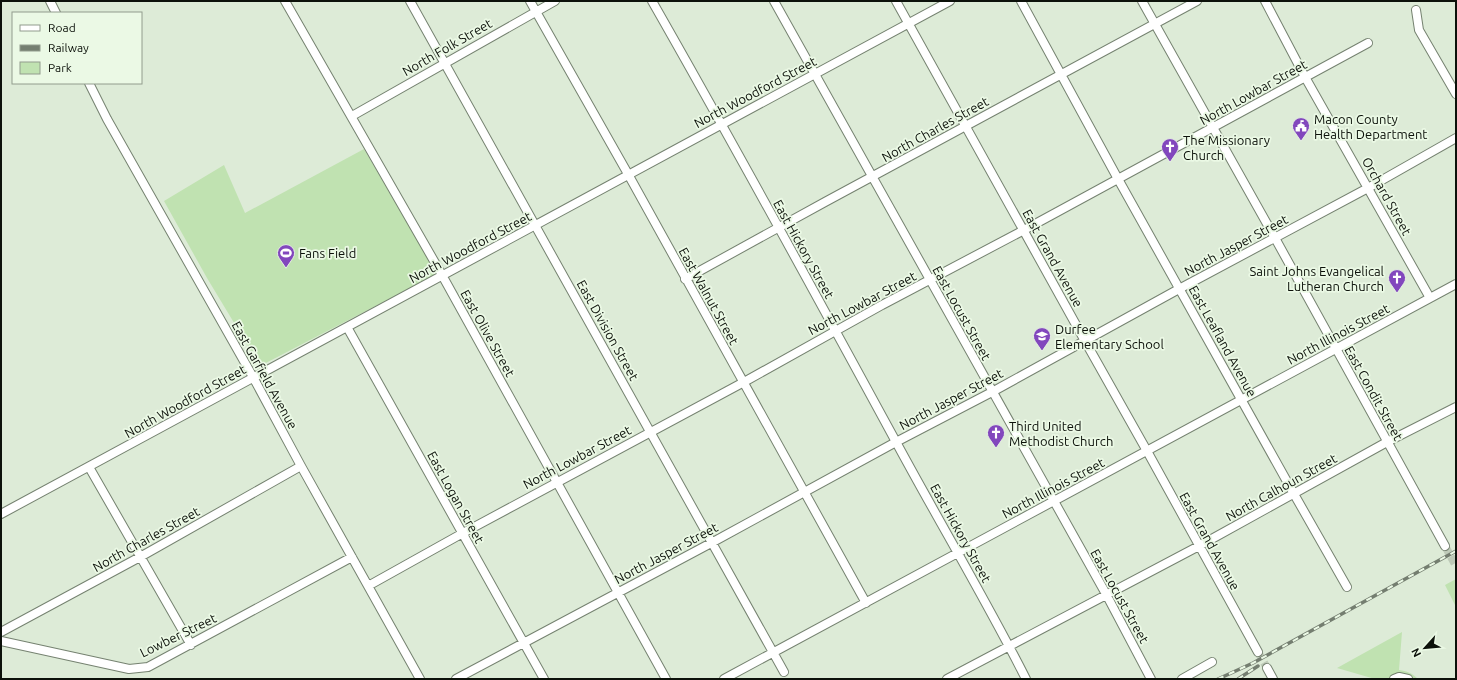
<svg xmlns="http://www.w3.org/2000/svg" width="1457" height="680" font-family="Ubuntu,sans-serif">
<rect width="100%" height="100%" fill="#ddebd7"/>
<path fill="#c0e2b1" d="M364,149l73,125 -177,92 -53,-88 -43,-77 60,-36 21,48z
M1456,579v28l-11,-22z
M1402,632l-3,38c8,1 13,3 19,9h-43l-38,-11z"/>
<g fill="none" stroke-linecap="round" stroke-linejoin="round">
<path stroke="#becab8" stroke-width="8" stroke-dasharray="8 4" stroke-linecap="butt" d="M1445,546l11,20
M1258,652l9,16"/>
<g stroke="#758270" stroke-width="10">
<path id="minor" d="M50,1l6,12
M285,1l157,274 224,404
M410,1l374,671
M530,1l98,173 238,429
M652,1c83,145 163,292 243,439 43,80 90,158 131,239
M774,1l332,593 45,85
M896,1l189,340 62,110 111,201
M1021,1l97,178 176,315 53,93
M1142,1l133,237 170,308
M1265,1l40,76 125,221
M1416,10l3,20 37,64
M89,83l18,36 146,258 48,89 119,213
M352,116l203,-115
M685,279l140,-77 372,-201
M347,327l197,352
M89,467l102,178
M1,514l949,-513
M368,586l95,-53 281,-151 138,-77 142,-75 344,-187
M1,632l139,-75 161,-91
M1,641l128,28 19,-2 204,-110
M1267,668l6,11
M456,679l257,-137 183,-100 96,-50 187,-103 189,-101 88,-50
M724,679l732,-395
M947,679l252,-133 188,-104 69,-35
M1182,679l30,-17
M1394,679l5,-2 9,2"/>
</g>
<use href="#minor" stroke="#fff" stroke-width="8"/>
<g stroke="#747e70" stroke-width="3.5">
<path id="rail" d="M1218,679l35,-16 203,-112
M1238,679l20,-13"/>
</g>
<use href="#rail" stroke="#ebf9e5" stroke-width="2" stroke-dasharray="6" stroke-linecap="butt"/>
</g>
<defs>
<g id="civic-pin" transform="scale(0.9)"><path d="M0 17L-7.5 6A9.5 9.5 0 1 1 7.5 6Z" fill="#8247bd" stroke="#ebf9e5"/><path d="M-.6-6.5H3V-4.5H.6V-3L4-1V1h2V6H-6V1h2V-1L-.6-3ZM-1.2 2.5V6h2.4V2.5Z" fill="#fff"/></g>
<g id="church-pin" transform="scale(0.9)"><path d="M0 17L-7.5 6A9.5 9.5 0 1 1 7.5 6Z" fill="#8247bd" stroke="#ebf9e5"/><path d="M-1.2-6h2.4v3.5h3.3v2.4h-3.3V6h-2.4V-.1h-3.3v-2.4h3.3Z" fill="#fff"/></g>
<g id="stadium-pin" transform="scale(0.9)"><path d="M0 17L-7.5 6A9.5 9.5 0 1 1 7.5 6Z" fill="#8247bd" stroke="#ebf9e5"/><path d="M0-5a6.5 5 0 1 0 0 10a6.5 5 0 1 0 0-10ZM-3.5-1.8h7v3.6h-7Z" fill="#fff"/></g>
<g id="school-pin" transform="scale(0.9)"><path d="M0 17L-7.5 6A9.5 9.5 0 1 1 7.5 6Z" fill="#8247bd" stroke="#ebf9e5"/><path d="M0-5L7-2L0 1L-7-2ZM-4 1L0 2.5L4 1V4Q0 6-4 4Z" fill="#fff"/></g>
</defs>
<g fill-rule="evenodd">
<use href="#civic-pin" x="1301" y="126"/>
<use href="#church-pin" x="1170" y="147"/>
<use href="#stadium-pin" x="286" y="253"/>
<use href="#church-pin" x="1397" y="278"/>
<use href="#school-pin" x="1042" y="336"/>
<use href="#church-pin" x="996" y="433"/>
</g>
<g text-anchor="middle" stroke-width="3.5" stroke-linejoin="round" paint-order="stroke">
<g font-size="13" fill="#0c110a" stroke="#ebf9e5">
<text transform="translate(447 47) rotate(-30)" y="5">North Folk Street</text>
<text transform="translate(755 92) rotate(-28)" y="5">North Woodford Street</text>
<text transform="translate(1253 92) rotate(-29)" y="5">North Lowbar Street</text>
<text transform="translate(935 129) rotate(-29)" y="5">North Charles Street</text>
<text transform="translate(1387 196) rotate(61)" y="5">Orchard Street</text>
<text transform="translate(1236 245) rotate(-28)" y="5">North Jasper Street</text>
<text transform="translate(470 247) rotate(-28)" y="5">North Woodford Street</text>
<text transform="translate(804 249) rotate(61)" y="5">East Hickory Street</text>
<text transform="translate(1053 258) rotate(61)" y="5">East Grand Avenue</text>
<text transform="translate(709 296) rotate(61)" y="5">East Walnut Street</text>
<text transform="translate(862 303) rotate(-28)" y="5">North Lowbar Street</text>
<text transform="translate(962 313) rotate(61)" y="5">East Locust Street</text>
<text transform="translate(608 330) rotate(61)" y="5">East Division Street</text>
<text transform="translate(488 333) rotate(61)" y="5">East Olive Street</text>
<text transform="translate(1338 334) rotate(-28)" y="5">North Illinois Street</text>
<text transform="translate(1223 341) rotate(61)" y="5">East Leafland Avenue</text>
<text transform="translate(265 375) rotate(61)" y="5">East Garfield Avenue</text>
<text transform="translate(1374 393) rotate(61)" y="5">East Condit Street</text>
<text transform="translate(951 399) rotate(-28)" y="5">North Jasper Street</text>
<text transform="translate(185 401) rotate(-29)" y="5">North Woodford Street</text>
<text transform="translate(577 457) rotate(-28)" y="5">North Lowbar Street</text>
<text transform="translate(1281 487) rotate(-29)" y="5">North Calhoun Street</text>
<text transform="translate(1053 488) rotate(-28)" y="5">North Illinois Street</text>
<text transform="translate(456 497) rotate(61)" y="5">East Logan Street</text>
<text transform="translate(961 533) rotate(61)" y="5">East Hickory Street</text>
<text transform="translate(146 539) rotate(-29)" y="5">North Charles Street</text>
<text transform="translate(1210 541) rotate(61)" y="5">East Grand Avenue</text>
<text transform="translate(666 553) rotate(-28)" y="5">North Jasper Street</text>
<text transform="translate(1120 596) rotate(61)" y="5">East Locust Street</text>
<text transform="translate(178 635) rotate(-26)" y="5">Lowber Street</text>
</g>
<g font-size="13" fill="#0c110a" stroke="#ebf9e5" text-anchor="start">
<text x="1314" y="124">Macon County<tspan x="1314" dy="15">Health Department</tspan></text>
<text x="1183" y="145">The Missionary<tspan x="1183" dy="15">Church</tspan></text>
<text x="299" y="258">Fans Field</text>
<text x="1384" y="276" text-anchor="end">Saint Johns Evangelical<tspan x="1384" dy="15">Lutheran Church</tspan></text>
<text x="1055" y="334">Durfee<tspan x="1055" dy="15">Elementary School</tspan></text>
<text x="1009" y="431">Third United<tspan x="1009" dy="15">Methodist Church</tspan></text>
</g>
</g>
<rect width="1457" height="680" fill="none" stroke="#0c110a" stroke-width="4"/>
<rect x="12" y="12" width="130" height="72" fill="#ebf9e5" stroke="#929c8d"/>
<rect x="20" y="25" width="20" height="6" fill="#ffffff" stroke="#929c8d"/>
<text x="48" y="32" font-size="12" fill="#0c110a">Road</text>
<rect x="20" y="45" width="20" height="6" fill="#747e70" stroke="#929c8d"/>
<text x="48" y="52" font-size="12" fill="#0c110a">Railway</text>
<rect x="20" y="62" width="20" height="12" fill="#c0e2b1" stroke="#929c8d"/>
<text x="48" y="72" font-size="12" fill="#0c110a">Park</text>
<g transform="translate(1425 648) rotate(243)" stroke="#ebf9e5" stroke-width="3" paint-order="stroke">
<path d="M0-3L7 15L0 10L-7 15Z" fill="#0c110a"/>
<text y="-6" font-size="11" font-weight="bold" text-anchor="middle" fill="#0c110a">N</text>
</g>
</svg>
